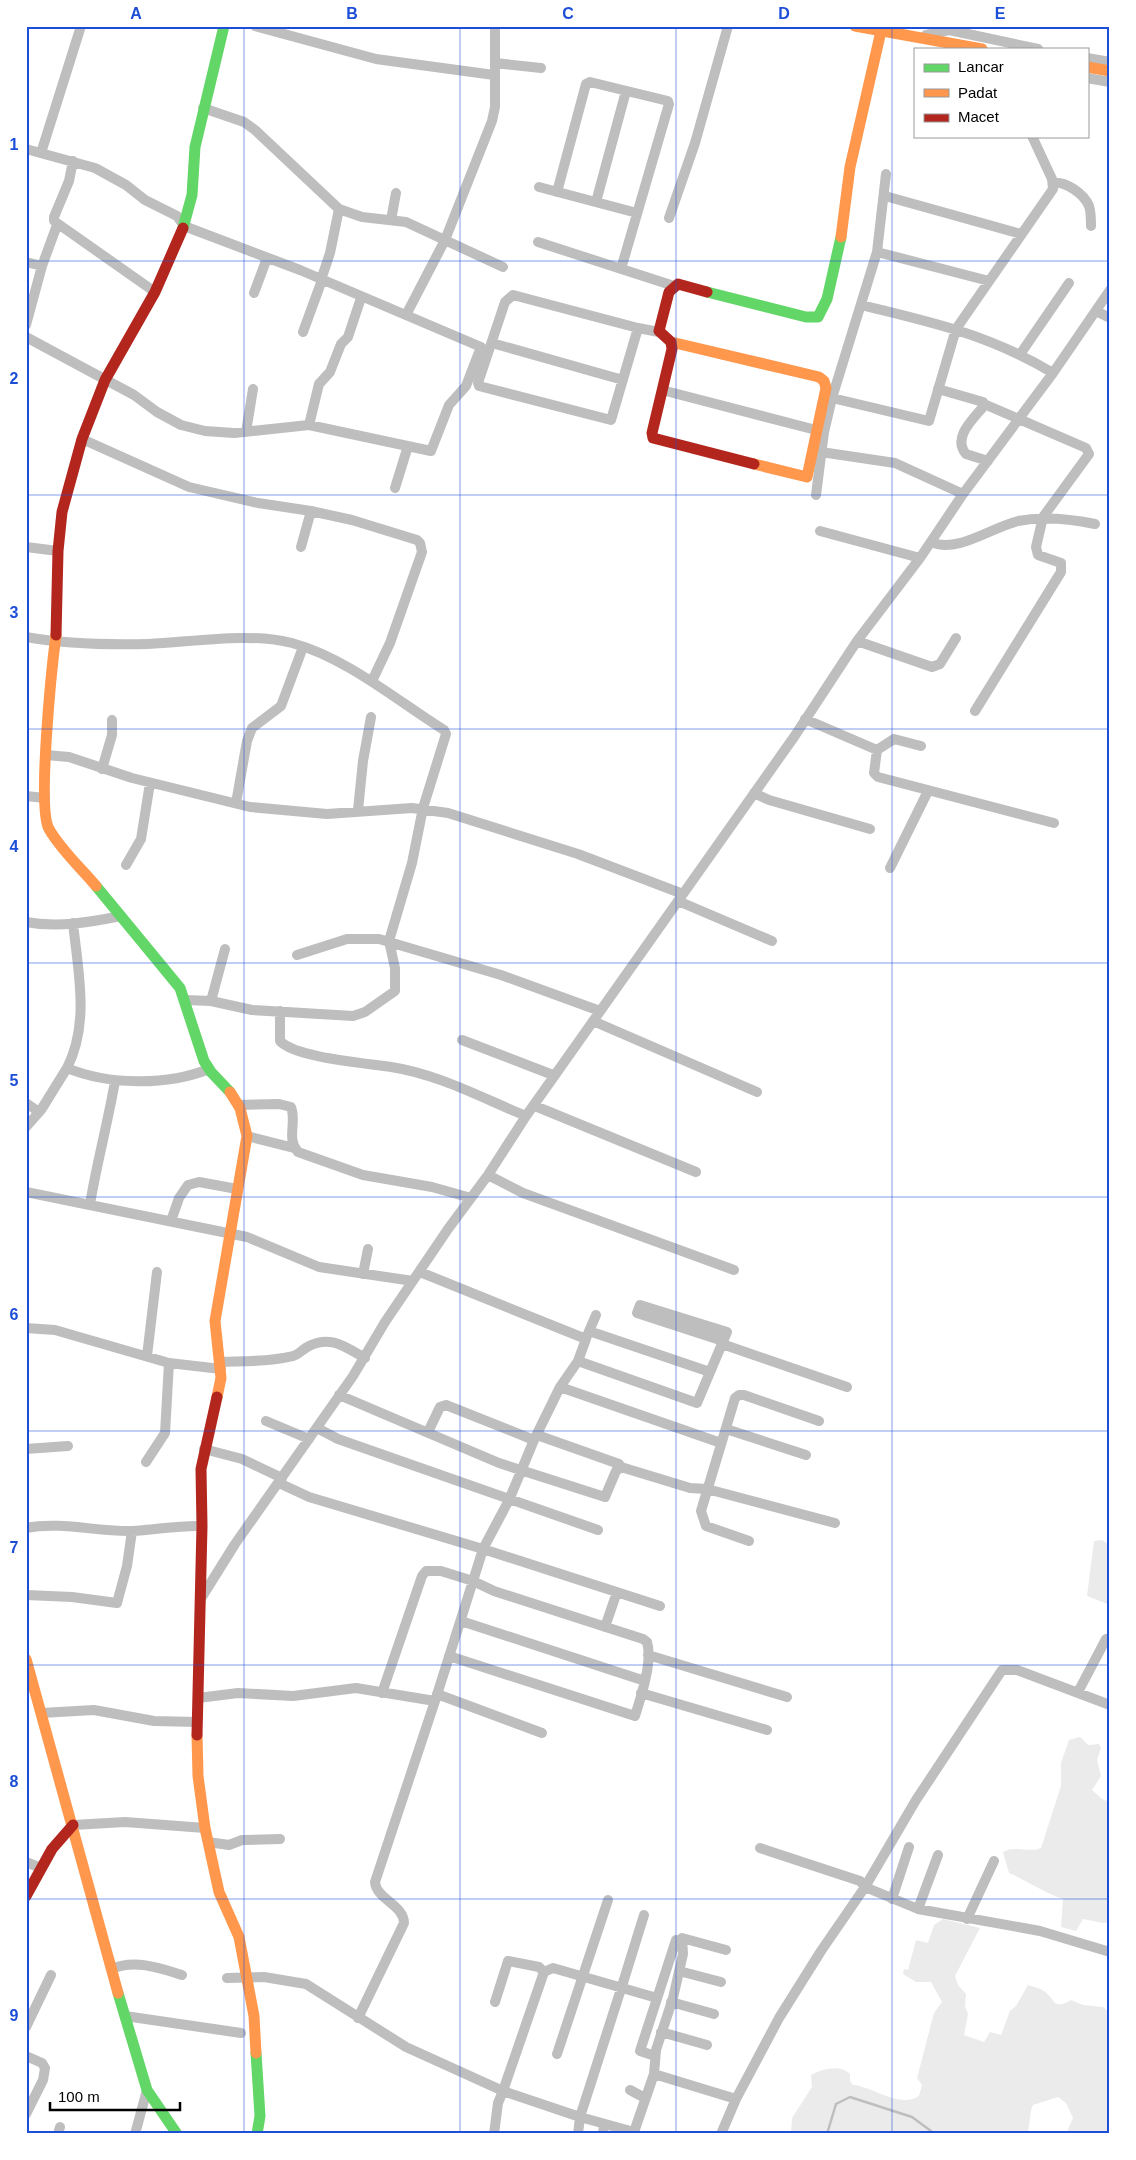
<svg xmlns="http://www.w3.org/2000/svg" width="1136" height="2160" font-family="Helvetica,sans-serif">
<rect width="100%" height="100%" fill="#fff"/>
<path fill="#ebebeb" d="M1102,1540l8,5v60l-23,-9 7,-55z
M1080,1737l8,8 11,-1 2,4 -4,12 4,16 -9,14 10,9 8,3v120l-7,1 -20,-4 -7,12 -15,-4 2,-28c-20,-7 -35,-18 -54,-26l-6,-21c13,-7 25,1 38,-4l20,-62v-23l8,-23z
M943,1919l37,9 -25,48 3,9 8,9 -1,13 3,7 -4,21 20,7 6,-10 11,3 9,-24 6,-5 12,-21c5,2 12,3 16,6 12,8 8,20 27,9l12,5 20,2 7,6v121h-44l7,-16 -7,-15 -8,-6 -25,8 -2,5 -3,24h-237l1,-16 20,-31 -1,-12c11,-6 29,-11 39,-1v7l3,4c19,1 47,24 66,11l3,-11 -5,-7 17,-65 8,-11 -11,-20h-15l-13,-8 1,-5 4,1 8,-30 12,3 6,-18z"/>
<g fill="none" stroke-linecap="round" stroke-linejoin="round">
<path stroke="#bebebe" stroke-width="2.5" d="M827,2134l9,-30 14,-7 62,20 23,17
M1107,2134l3,-2"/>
<path stroke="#bebebe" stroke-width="10" d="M255,26l121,33 118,16
M926,35l23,-5 89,19
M1087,58l23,4
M495,63l46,5
M1087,78l23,4
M203,108l41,14 11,8 84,79 23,8 44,5 97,45
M26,149l69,19 31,17 19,15 32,16 7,10 116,44 181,77 -15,39 -17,19 -18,46 -122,-26 -75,8 -29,-2 -24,-6 -24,-13 -23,-17 -108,-58
M41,153l40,-127
M73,161l-4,20 -15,36v4l101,71
M886,174l-9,78 -45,146 97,23 27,-92 97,-140 -1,-10 -20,-43
M1053,183c13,-2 31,11 36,23 2,6 2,14 2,20
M539,187l98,26
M557,192l29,-108 4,-2 78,19 1,3 -48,165
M885,196l136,38
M596,202l30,-111
M669,218l26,-75 33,-117
M391,220l5,-27
M538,242l136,44
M877,252l112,29
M26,262l16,4
M321,280l9,-27 9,-44
M254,293l13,-35
M861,305c71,17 129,30 192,68
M1096,311l14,7
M406,315l39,-75 47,-119 3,-14v-81
M26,325l16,-59 15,-41
M638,328l-125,-33 -8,7 -27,81 1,3 132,34 27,-92 21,4
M303,332l19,-52
M492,343l131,37
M1021,353l48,-70
M938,389l45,13v5c-10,12 -31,31 -17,47l22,7
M662,390l154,40
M309,425l10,-41 11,-12 11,-28 7,-7 13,-39
M246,432l7,-43
M82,439l107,48 69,16 53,8 41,9 65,20 3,3 2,9 -32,91 -18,38
M821,452l74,11 68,31
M395,488l13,-42
M816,495l8,-63 8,-34
M820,531l100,27
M931,542c26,12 61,-15 87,-21 26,-5 52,-2 77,3
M26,547l32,4
M301,547l10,-36
M26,637c40,7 82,8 122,7 45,-2 100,-12 144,-1 55,15 104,57 152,87l2,4 -23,74 -11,55 -23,78 6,27v23l-30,21 -12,4 -101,-6 -41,-9 -25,-1
M857,641l75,26 8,-3 16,-26
M975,711l86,-139v-9l-23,-8 -2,-8 7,-30 46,-63 -3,-6 -102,-44
M805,719l72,31 -3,23 4,4 176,46
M877,750l17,-11 27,7
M46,755l23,2 63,21 118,29 77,7 85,-6 36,5 130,41 105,40
M102,769l10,-34v-15
M754,793l15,7 101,29
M26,796l19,2
M236,803l11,-62 5,-13 29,-22 22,-59
M358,810l5,-49 8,-44
M126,865l15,-26 9,-56
M890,868l38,-77
M678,901l94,40
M26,922c32,6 65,0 95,-6
M297,955l50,-16h32l122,36 99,36
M211,1001l14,-52
M593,1021l164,71
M462,1040l91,35
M67,1068c23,-45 11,-97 6,-145
M26,1103l13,9
M238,1105l41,-1 12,3c6,15 -5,32 7,45l65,23 69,12 39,11
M535,1106l161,66
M526,1116l268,-379 63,-96 63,-83 43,-64 90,-121 57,-83
M26,1127l15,-17 26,-42c41,17 100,18 142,1
M247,1136l47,12
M488,1175l35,18 211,77
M26,1192l221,45 72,30 94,14
M90,1204c7,-42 18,-82 25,-123
M171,1221l8,-23 9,-13 11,-3 38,7
M420,1272l166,67 -8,22 -18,26 -26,53 -25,60 -26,49 177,57
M363,1274l5,-25
M26,1328l29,2 114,33 52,6
M589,1331l121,41
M587,1336l9,-21
M722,1344l125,43
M147,1356l10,-84
M578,1361l119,42 30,-71 -87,-27 -3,8 86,28
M220,1362c24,-1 49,0 73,-6 5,-1 10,-7 16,-10 22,-11 36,1 56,12
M560,1387l161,56
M339,1395l160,68 106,34 11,-26 5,-4 -2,-3 -82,-29
M266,1421l43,18
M317,1428l21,11 260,91
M726,1429l80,26
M428,1432l12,-25 6,-2 88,35
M26,1449l42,-3
M204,1449l38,10 40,19
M146,1462l19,-29 4,-70
M621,1467l69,21 17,1 128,34
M279,1483l30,14 174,52 -10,32 21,10 149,48 4,3c6,19 -6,55 -12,74l-186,-60
M26,1528c35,-7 71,4 106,3 23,-1 46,-6 70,-5
M749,1541l-43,-15 -5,-15 34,-113 4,-3h5l75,26
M26,1595l46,2 45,6 10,-37 5,-35
M200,1600l35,-56 118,-168 32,-54 63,-93 40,-54 38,-59c-44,-18 -88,-42 -135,-49 -25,-4 -95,-9 -111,-26v-30
M461,1621l184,60
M605,1627l12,-35
M648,1655l139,42
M1078,1692l28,-53 4,-1
M641,1693l126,37
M437,1694l105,39
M198,1698l40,-5 55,3 63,-8 79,13 38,-120 -32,-10h-15l-4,5 -40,117
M41,1713l53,-3 60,11 43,1
M73,1825l52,-3 80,6
M208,1842l21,3 13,-5 38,-1
M760,1848l100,33 5,6 53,22 122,22 70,21
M26,1862l15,6
M892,1899l17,-52
M918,1909l20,-54
M644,1915l-22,71 -1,3 -41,128 -77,-26 41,-119 9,-4 104,30
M967,1919l27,-58
M112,1969c22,-10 48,-1 70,6
M679,1971l42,11
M227,1978l37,-1 42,7 100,63 97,44 -5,12 -4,31
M495,2002l13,-41 31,6 5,5
M671,2002l43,12
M125,2016l116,17
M358,2018l46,-95c0,-18 -28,-24 -29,-41l60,-181
M26,2027l25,-52
M661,2032l46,13
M557,2054l51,-154
M26,2056l16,7 3,5 -2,12 -17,34
M655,2056l-15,-5 36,-111
M654,2074l2,-24 17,-52 10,-44 -1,-16 44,12
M630,2090l15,8
M58,2134l2,-7
M135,2134l12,-44
M578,2134l2,-17 54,15 20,-58 82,25
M603,2134l1,-10
M721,2134l15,-35 43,-81 42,-67 44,-64 51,-87 86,-130h15l93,35"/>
<path stroke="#63d668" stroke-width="11" d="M183,228l9,-33 3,-48 29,-121
M707,292l99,25h12l9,-18 14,-62
M96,886l84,102 24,73 7,11 19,20
M118,1993l29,97 30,44
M256,2053l4,63 -3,18"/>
<path stroke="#ff974d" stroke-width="11" d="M855,26l127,23
M1087,67l23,4
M841,237l9,-70 31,-136
M671,342l148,35 5,4 2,7 -19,89 -53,-13
M56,635c-4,30 -19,174 -7,194 12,21 32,39 47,57
M217,1397l4,-19 -6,-57 32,-185 -7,-28 -10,-16
M26,1659l92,334
M197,1735l1,41 7,52 14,64 20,45 15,79 2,37"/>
<path stroke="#b3261e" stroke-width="11" d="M707,292l-29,-8 -9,8 -10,39 12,11 1,7 -20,84 1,5 101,26
M56,635l2,-84 4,-39 20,-73 23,-59 50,-88 28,-64
M197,1735l5,-209 -1,-57 16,-72
M26,1896l26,-47 21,-24"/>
</g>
<path fill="none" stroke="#1d4ed8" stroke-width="1" stroke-opacity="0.55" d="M244,26v2108M460,26v2108M676,26v2108M892,26v2108M26,261h1084M26,495h1084M26,729h1084M26,963h1084M26,1197h1084M26,1431h1084M26,1665h1084M26,1899h1084"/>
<rect width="1136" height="2160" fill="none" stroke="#ffffff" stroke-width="55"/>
<rect x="914" y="48" width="175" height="90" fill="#ffffff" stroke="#999999"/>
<rect x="924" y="64" width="25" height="8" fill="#63d668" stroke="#999999"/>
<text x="958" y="72" font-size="15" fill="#000000">Lancar</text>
<rect x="924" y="89" width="25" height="8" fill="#ff974d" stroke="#999999"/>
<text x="958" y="98" font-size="15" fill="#000000">Padat</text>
<rect x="924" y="114" width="25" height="8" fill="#b3261e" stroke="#999999"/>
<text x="958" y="122" font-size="15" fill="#000000">Macet</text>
<path d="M50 2102v8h130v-8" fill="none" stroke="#000000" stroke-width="2.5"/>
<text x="58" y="2102" font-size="15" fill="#000000" stroke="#ffffff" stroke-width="4" paint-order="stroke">100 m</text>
<rect x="28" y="28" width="1080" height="2104" fill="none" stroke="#1d4ed8" stroke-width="2"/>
<g font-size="16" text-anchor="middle" font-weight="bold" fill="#1d4ed8">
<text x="136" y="19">A</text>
<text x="352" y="19">B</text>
<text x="568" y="19">C</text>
<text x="784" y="19">D</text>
<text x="1000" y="19">E</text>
<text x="14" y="150">1</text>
<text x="14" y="384">2</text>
<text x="14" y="618">3</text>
<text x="14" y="852">4</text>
<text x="14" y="1086">5</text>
<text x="14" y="1320">6</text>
<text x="14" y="1553">7</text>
<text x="14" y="1787">8</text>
<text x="14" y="2021">9</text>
</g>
</svg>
